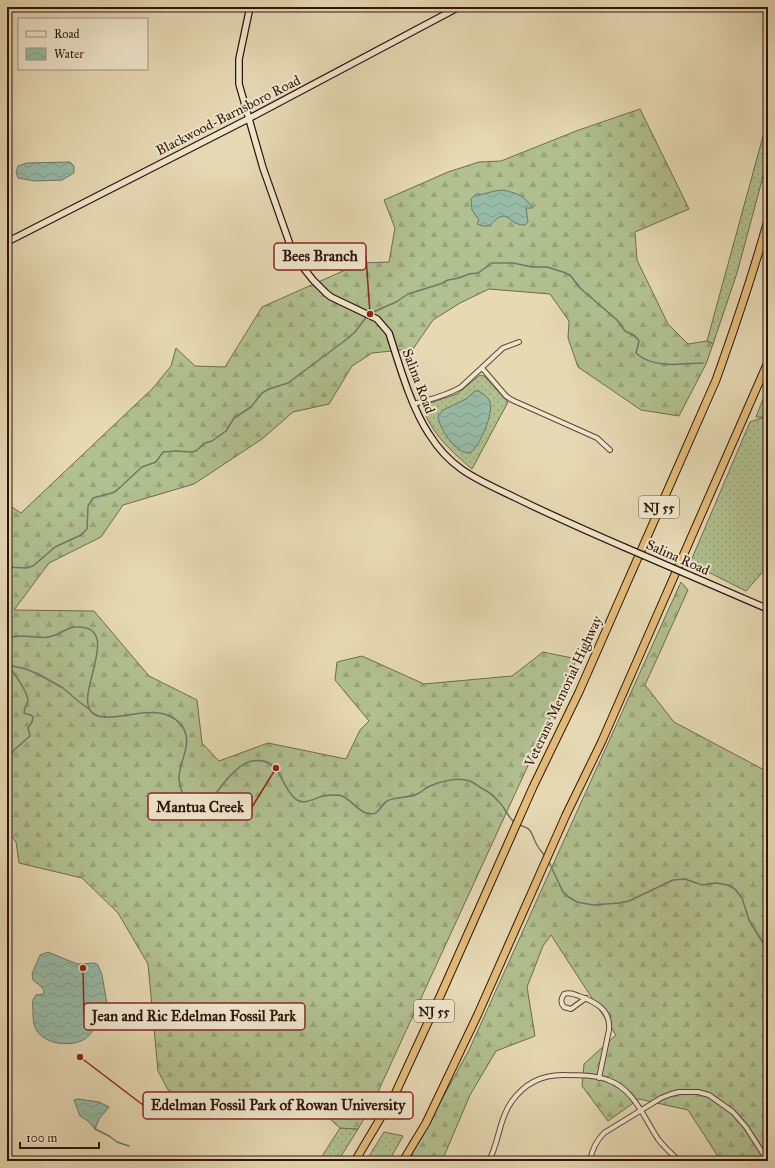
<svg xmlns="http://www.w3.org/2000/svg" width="775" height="1168" font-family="'IM FELL Great Primer',serif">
<defs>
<pattern id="grass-dots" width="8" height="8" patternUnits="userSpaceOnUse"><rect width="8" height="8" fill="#b1c090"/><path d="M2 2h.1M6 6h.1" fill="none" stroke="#99a47b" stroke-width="1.8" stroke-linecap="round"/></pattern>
<pattern id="forest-firs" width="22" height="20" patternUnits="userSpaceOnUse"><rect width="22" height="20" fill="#b1c090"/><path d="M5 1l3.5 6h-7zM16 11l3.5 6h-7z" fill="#99a47b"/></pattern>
<pattern id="water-waves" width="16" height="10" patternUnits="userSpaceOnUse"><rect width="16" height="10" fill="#97bba7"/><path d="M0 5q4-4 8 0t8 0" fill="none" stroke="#82a08e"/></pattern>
</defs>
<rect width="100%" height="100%" fill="#e6d9b4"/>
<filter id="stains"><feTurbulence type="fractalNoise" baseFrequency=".005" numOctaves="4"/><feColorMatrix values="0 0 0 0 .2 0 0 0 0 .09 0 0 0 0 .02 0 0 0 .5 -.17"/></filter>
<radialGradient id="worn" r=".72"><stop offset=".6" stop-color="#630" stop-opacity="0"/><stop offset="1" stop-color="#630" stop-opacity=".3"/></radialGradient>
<path fill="url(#grass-dots)" stroke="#706a4c" d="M768,118v40l-31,115 -24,71 -6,-3z
M480,375l4,1 24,26 -36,67c-20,-17 -41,-36 -49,-61l4,-4 30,-10z
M765,417l3,32v114l-1,4 -21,24 -56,-28 60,-141z
M340,1128l18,1 -20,32h-19z
M384,1132l19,4 -14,25h-23z"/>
<path fill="url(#forest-firs)" stroke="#706a4c" d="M640,109l49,100 -54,23 2,28 31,64 20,20 19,-3 6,3 -7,20 -27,52 -38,-6 -63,-43 -10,-29 1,-17 -19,-27 -61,-5 -29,14 -27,17 -20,29 -41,4 -20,13 -23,38 -36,8 -31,27 -68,45 -71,21 -22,32 -52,26 -35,47 80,1 55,65 48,24 5,43 17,18 49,-18 78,16 14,-29 9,-9 -34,-41 2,-18 25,-6 62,28 88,-8 31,-24 34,7 -206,448 -13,22 -18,-1 -28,-25 -125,-4 -19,-9 -10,-19 -10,-107 -30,-51 -36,-35 -63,-15 -3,-21 -9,-11v-327l14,9 132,-125 18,-22 5,-18 19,18 30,1 37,-60 99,-44 28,-1 6,-34 -11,-28 64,-28 31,-10 22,-1 75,-30z
M768,386v31h-12z
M681,582l7,8 -43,95 29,37 94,50v389h-47l-33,-51 -49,-11 -31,22 -26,-35 2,-22 32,-29 -65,-100 -8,11 -16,41 8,49 -39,15 -26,44 -28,66h-34l61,-111z"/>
<path fill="url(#water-waves)" stroke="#6d7867" d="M70,162l4,4v7l-12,7 -27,1 -17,-3 -2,-6 2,-6 9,-3z
M503,190c16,4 20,5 30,18h-7l2,14 -3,3c-11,1 -17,-10 -22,-9 -12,3 -10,15 -26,8l2,-4 -7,-10 -1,-11 4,-4c10,0 18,-5 28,-5z
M475,391h4c4,3 9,6 11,11 4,11 -10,44 -20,51 -15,0 -30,-23 -32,-37l5,-6 23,-11z
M48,952l29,12 18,-1 3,2 4,10 6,35c-3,4 -6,6 -8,9 -5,7 -8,15 -15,20 -13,8 -39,6 -48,-8 -4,-6 -4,-14 -4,-21 -1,-6 -1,-10 3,-15l8,-1c1,-7 -7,-10 -11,-14l-1,-6 8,-19z
M78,1099l21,3 10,5 -10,12 -4,10 -7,-8 -8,-5 -6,-16z"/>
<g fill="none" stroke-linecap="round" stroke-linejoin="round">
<path stroke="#6d7867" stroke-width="1.5" d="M369,314l27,-12 12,-8 32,-10 8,-4 11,-2 10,-4 9,-1 14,-10h21l19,4h15l16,5 7,3 10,13 37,32 8,11 10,5 4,5 -3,12c17,16 46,11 67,10
M7,567l19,1 7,-2 22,-19 26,-12 6,-6 1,-23 5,-8 19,-5 4,-2 26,-24 14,-5 7,-10 13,-1 16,1 4,-1 9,-8 7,-2 14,-10 8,-13 17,-11 11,-14 7,-4 19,-6 59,-44 8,-7 12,-16
M7,638c5,-1 10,-2 15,-2 9,0 17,3 26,1 11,-1 18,-10 28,-10 47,-2 1,63 14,83 14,22 69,-16 92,16 12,17 -3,35 -3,52 0,7 3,15 6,22 2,4 5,10 10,11 3,1 7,1 10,-2 5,-3 6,-7 9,-12 6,-11 25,-34 38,-36 31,-5 27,27 45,39 8,5 18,-2 26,-4 4,-1 10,-1 15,-1 11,1 18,15 28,18 14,4 13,-7 21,-12 6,-4 22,-3 30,-7 5,-2 8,-6 13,-8 11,-5 28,-9 40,-5 5,2 9,6 13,8 6,3 11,7 15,12 7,6 9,15 16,21
M7,665c6,6 21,27 21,36 -1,4 -4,7 -4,12l2,1 5,1 2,2 -1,5 -4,6 2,8 -16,14 -7,13
M8,665l18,4 14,6 23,13 15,13 11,8
M519,825c15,4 11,8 18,20 2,4 5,7 8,11
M549,862l14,30 4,4 10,6 16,3 26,-2 10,-2 44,-21 12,-1 17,6 14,-2 12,2 7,4 7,9 7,22 19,31
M95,1129l14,7 8,6 12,4"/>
<g stroke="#5c4533" stroke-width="6">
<path id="street" d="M482,368l24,28 6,4 85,38 13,12
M414,404c17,-5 32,-8 47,-17l42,-39 16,-6
M586,998l-15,11 -7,-2c-4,-5 -3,-8 0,-13 5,-2 10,0 15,2 17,6 32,14 30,34l-10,48
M489,1161c10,-19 10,-42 23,-60 13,-18 31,-27 54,-26 14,0 29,0 42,5 26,9 36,38 50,59 6,8 14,15 21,22
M590,1161c2,-12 6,-20 14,-28l57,-35 10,-4 8,-2h19l11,3 24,17 13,15 22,34"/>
</g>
<g stroke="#2e1408" stroke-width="8">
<path id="secondary" d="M250,7l-11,52v25l24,84 31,88 19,24 13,13 5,4 46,22 12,14c10,31 22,74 40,101 23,37 50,46 87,64 35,17 71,33 108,49
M7,242l241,-123 211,-112
M696,578l72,31"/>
</g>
<g stroke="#2e1408" stroke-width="9">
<path id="highway" d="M355,1161l41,-69 46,-100 91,-205 46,-95 137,-312c19,-53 37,-106 52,-160
M403,1161l23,-38 52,-109 88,-199 36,-74 166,-379"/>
</g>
<use href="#street" stroke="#efe6ce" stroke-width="4"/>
<use href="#secondary" stroke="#efe6ce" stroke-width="5.5"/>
<use href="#highway" stroke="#e3bc7a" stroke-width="7"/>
<g stroke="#2e1408" stroke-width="8" stroke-linecap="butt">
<path id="secondary-bridge" d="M624,547l72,31"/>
</g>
<use href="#secondary-bridge" stroke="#efe6ce" stroke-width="5.5"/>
</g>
<g text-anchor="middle" stroke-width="4" stroke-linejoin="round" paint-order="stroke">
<g fill="#efe6ce" stroke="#685343" stroke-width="1">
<rect x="639" y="496" width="40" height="22" rx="3"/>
<rect x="414" y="1000" width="40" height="22" rx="3"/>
</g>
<g font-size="13" font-weight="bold" fill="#2e1408">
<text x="659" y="512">NJ 55</text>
<text x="434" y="1016">NJ 55</text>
</g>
<g font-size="14" fill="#2e1408" stroke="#efe6ce">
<text transform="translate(228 115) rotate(-27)" y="5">Blackwood-Barnsboro Road</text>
<text transform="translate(419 381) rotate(69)" y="5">Salina Road</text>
<text transform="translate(678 557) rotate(24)" y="5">Salina Road</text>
<text transform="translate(563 691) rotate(-65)" y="5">Veterans Memorial Highway</text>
</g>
</g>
<path fill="none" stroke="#8f2418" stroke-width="1.5" d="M370 314L366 256M276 768L252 807M83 968L84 1016M80 1057L143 1105"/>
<g fill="#8f2418" stroke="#efe6ce" stroke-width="1.5">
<circle cx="370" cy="314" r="4"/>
<circle cx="276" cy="768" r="4"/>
<circle cx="83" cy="968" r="4"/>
<circle cx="80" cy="1057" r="4"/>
</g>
<g fill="#efe6ce" stroke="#8f2418" stroke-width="1.5">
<rect x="274" y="243" width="92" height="27" rx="4"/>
<rect x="148" y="793" width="104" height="27" rx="4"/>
<rect x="84" y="1003" width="221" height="27" rx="4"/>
<rect x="143" y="1092" width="270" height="27" rx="4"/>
</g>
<g font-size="15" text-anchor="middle" font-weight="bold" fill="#2e1408">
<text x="320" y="261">Bees Branch</text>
<text x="200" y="812">Mantua Creek</text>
<text x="194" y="1021">Jean and Ric Edelman Fossil Park</text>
<text x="278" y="1110">Edelman Fossil Park of Rowan University</text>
</g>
<rect width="775" height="1168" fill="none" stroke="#e6d9b4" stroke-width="24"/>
<rect x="8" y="8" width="759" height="1152" fill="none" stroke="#2e1408" stroke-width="2"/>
<rect x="12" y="12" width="751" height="1144" fill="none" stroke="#2e1408"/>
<rect x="18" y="18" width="130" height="52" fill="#efe6ce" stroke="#a2927f"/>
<rect x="26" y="31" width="20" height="6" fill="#efe6ce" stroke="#a2927f"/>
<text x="54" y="38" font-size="12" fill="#2e1408">Road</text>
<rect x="26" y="48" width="20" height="12" fill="url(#water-waves)" stroke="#a2927f"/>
<text x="54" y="58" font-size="12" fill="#2e1408">Water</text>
<path d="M20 1142v6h79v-6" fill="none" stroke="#2e1408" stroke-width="2"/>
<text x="26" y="1142" font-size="12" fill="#2e1408" stroke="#efe6ce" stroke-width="3" paint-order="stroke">100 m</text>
<rect width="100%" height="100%" filter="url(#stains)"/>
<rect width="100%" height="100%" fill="url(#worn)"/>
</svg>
